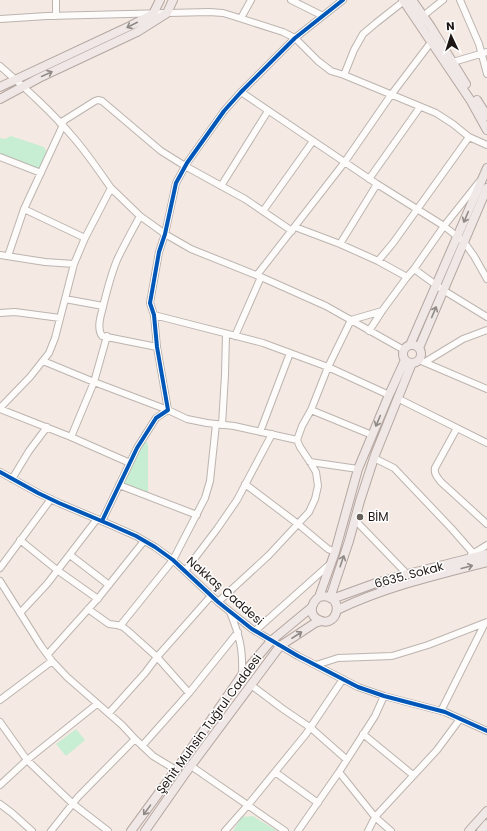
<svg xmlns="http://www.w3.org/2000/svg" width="487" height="831" font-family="Poppins,sans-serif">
<rect width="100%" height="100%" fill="#f4e9e3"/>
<path fill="#c7eed2" d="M11,136l33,11 3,5 -7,18 -40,-16v-16l5,1z
M145,441l2,1 1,4v47l-24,-10 19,-41z
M76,729l9,11 -19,16 -10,-12z
M253,816l24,15h-44l9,-14z"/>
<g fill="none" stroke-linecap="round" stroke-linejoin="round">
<g stroke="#bcb4af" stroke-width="8">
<path id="minor" d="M291,0l32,16
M460,0l19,44 8,30
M56,16v-16
M423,16l20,-16
M241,18l10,-18
M0,19l47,-3 162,-4 14,1 10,3 50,16 12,6 23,23 13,10 13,4 92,38 17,11 16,13 18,8
M453,62l34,-10
M0,66c25,22 51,45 73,71 14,16 26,34 38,51l29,28 25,18 26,15 70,28 65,29 78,44
M344,75l10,-25 9,-16 13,-11 28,-22
M241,92l136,92 67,42 35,-44
M60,123l35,-22 3,-1 4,1 59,50 24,15 60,33 47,32
M0,157l41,16
M369,179l51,-72
M221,186l47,-75
M24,209l61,29
M263,211l50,-70
M140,216c-8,15 -16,29 -23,44 -7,17 -11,34 -15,51 -2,7 -5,18 0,25l55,11
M295,227l45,17 38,17 29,16
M340,244l37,-60
M0,255l45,7 29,2
M8,256l16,-47 39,-84
M378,261l15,-18 76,-106
M414,269l29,21 44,27
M257,275l87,-112 47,-68 41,-54
M65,299l38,7
M0,313l15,-1 45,6
M154,315l109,28 65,24 61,28
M369,331l13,-20 25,-34 7,-8 30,-43 20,16 10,14 13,23
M235,336l26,-59
M419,360l68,29
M43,361l51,21 74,28 19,9 20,4 27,3 63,14
M425,362l38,-23 24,-9
M397,398l90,45
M0,408l30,-31 19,-24 6,-15 19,-74 11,-26 26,-50
M0,409l71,28 59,26
M311,410l61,25
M222,425l3,-50 1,-41
M457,428l-22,40c-1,6 2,9 6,14l46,42
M260,432l30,-79
M71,437l23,-55 13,-46
M374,458l20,10 58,61 21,24
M310,462l48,7
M0,472l38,21 21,10 52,22 25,11 19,11 18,13 45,42 34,27 46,27 60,31 26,9 61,16 42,19
M12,479l17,-28 18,-24
M245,484l53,40 30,25 7,3
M119,485l78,30
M355,520l52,54
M102,521l35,-73 19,-30 12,-8 -11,-63 -3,-32 -4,-12 9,-51 6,-18 11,-51 11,-20 37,-52 17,-19 54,-54 48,-38
M20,540l37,30 41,29
M70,555l39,30
M471,555l16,-10
M0,568l51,-69
M185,571l32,-42 20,-29 35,-66
M0,581l41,65 11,15 15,16 55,48 13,14 18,17 23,14
M218,602l51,-47 40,-43 6,-13 3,-13 -2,-14 -6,-10 -10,-15 -3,-7 5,-14 9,-16 17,-43 23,-47 31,-9
M88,609l21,15 8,1 6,2 5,4 29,26 32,36
M230,612c10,25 13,37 12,63
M20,613l27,-29 50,-65
M120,626l53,-66 32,-62 5,-17 6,-57
M255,631l75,-67
M48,654l52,-58 44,-55
M316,665l22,-7 54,-2 36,-11 59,-23
M251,685l32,24 28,19 35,31
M0,700l52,-39
M441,711l44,-88
M109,713l36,-40 12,-16 54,-61
M0,722l27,38 46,44 35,27
M363,734l50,41
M142,746l47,-53 49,-61
M191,766l94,65
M275,772l43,31
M339,772l36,45 16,14
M0,785l27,-25 70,-56
M0,804l12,9 20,18
M51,831l27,-34 57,-58
M225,831l23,-26 58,-71 37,-55
M298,831l41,-59 36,-56 9,-20
M368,831l7,-14 62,-67 23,-31"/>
</g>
<g stroke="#b5a6a0" stroke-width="10">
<path id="major" d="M403,0l68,101 16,29
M412,0l19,27 35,57
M0,87l130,-61 23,-12 7,-14
M0,99l39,-21 98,-46 30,-19 6,-13
M477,100l10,16
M403 354a9 9 0 1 1 18 0a9 9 0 1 1-18 0Z
M410,345l77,-177
M419,348l68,-160
M319,597c27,-6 20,33 0,23 -11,-5 -8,-17 0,-23l16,-45 23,-83 31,-74 16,-35
M330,598l19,-57 11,-40 15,-46 37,-92
M332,599l44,-16 28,-8 83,-21
M337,610c48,-23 99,-35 150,-48
M131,831l52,-71 59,-85 29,-34 41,-34
M145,831l42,-60 93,-125 35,-23 6,-2
M469,831l18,-20
M481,831l6,-7"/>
</g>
<use href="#minor" stroke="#fdfcfb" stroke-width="6"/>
<use href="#major" stroke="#efe8e6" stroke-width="8"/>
<g stroke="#fff" stroke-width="6">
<path id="cycleway" d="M0,472l38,21 21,10 52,22 25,11 19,11 18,13 45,42 34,27 46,27 60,31 26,9 61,16 42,19
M102,521l35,-73 19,-30 12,-8 -11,-63 -3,-32 -4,-12 9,-51 6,-18 11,-51 11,-20 37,-52 17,-19 54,-54 48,-38"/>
</g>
<use href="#cycleway" stroke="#0057b8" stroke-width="4"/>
</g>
<defs><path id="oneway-shaft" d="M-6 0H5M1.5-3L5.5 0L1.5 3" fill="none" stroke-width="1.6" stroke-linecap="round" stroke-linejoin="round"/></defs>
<g stroke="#908a87">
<use href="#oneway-shaft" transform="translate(132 25) rotate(153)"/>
<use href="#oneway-shaft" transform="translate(47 74) rotate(-25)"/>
<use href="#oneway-shaft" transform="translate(466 217) rotate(113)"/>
<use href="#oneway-shaft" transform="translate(434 312) rotate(-67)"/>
<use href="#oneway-shaft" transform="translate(378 421) rotate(113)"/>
<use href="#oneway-shaft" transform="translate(342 561) rotate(-71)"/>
<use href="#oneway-shaft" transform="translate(467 567) rotate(-15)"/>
<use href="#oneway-shaft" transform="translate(297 635) rotate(-33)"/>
<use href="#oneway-shaft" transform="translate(147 810) rotate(126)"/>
</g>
<circle fill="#68605b" stroke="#fff" stroke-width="1.5" cx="360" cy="517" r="4"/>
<g text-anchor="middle" stroke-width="3" stroke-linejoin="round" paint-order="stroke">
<g font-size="12" fill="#1d1612" stroke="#fff" text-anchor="start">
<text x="368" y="521">BİM</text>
</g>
<g font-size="12" fill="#1d1612" stroke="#fff">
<text transform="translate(409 575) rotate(-15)" y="4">6635. Sokak</text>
<text transform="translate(225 591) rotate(41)" y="4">Nakkaş Caddesi</text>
<text transform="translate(209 724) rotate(-54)" y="4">Şehit Muhsin Tuğrul Caddesi</text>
</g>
</g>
<g transform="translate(451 36) rotate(356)" stroke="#ffffff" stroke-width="3" paint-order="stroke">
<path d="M0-3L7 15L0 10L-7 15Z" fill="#1d1612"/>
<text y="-6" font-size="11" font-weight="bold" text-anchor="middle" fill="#1d1612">N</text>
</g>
</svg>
